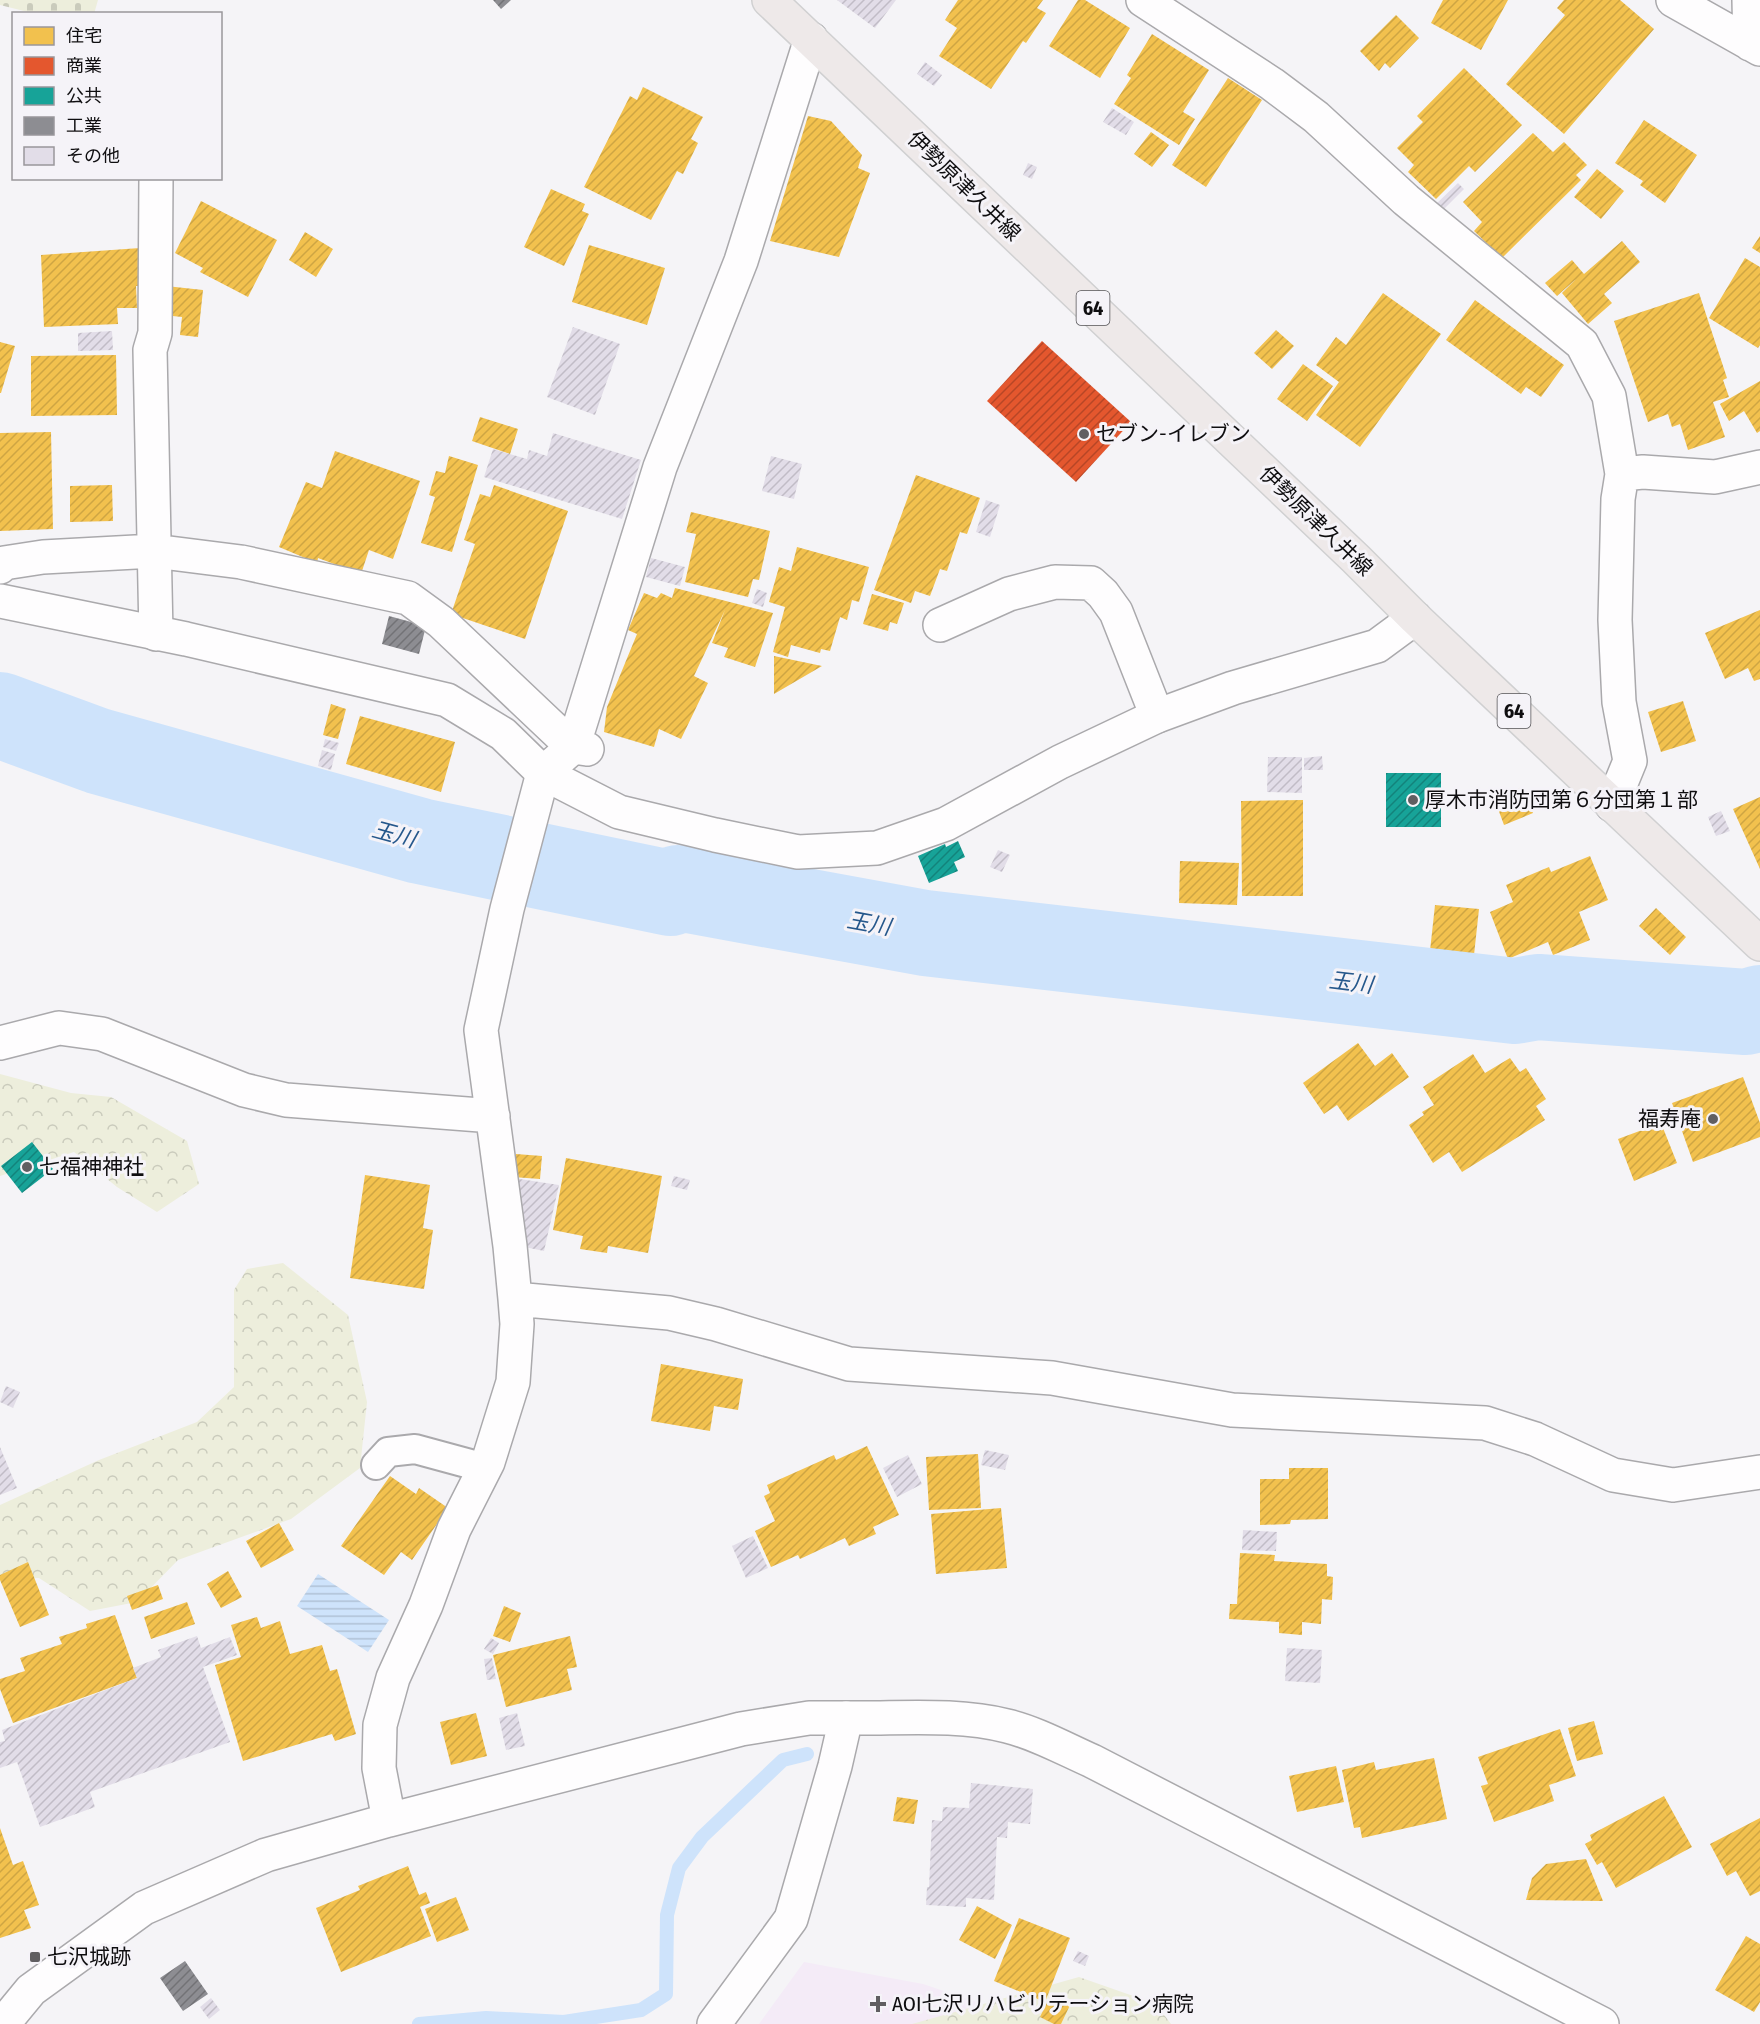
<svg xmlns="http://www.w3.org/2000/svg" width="1760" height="2024" font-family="'Fira Sans Condensed','Noto Sans JP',sans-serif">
<defs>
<pattern id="forest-crowns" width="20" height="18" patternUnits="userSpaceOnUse" patternTransform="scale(1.5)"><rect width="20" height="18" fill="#edeedc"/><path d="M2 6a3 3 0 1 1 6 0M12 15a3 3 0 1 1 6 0" fill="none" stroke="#cacbbc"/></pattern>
<pattern id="cemetery-stones" width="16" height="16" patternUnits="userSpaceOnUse" patternTransform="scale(1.5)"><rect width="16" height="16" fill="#edeedc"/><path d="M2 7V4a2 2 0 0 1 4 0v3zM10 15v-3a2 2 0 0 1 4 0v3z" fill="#cacbbc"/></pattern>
<pattern id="water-rules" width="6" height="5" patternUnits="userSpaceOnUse" patternTransform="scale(1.5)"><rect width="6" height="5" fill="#cee3fb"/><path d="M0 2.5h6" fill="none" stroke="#b0c2d6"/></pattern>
<pattern id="homes-hatch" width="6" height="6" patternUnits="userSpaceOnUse" patternTransform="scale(1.5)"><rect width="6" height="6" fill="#f2c14e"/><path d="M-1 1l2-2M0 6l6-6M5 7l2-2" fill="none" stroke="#cea543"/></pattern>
<pattern id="shops-hatch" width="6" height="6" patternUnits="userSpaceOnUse" patternTransform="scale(1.5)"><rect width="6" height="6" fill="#e4572e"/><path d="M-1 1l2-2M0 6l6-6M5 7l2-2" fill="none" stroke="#b74626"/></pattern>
<pattern id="public-hatch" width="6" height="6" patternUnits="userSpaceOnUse" patternTransform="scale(1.5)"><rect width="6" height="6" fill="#17a398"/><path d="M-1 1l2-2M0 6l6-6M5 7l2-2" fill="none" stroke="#13837b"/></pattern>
<pattern id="industry-hatch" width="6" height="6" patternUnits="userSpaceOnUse" patternTransform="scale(1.5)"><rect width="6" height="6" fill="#8d8d92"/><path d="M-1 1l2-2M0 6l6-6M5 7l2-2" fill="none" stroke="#727276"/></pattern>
<pattern id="building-hatch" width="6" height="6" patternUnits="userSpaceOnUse" patternTransform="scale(1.5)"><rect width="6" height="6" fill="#e2dde8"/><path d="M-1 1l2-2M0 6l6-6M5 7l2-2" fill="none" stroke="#c1bcc6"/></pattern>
</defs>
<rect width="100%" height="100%" fill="#f5f4f7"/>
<path fill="#f4ebf7" d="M804,1962l119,22 119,40h-283z"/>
<path fill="url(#forest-crowns)" d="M0,1074l71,19 40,4 76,44 12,43 -42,28 -40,-25 -43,-35 -74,24z
M283,1263l65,52 19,87 -7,66 -69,51 -113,41 -41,42 -47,9 -51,-33 -39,-1v-72l99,-45 98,-38 37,-35v-97l13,-21z
M1079,1977l77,27 15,20h-259z"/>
<path fill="url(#cemetery-stones)" d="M0,0h98l-4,14 -62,-1 -32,-8z"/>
<path fill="url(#water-rules)" d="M318,1574l71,46 -21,32 -71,-46z"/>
<path fill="url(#homes-hatch)" d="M958,0h85l-6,8 9,5 -20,30 -3,-2 -32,48 -52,-33 18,-28 -12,-8z
M1078,0h7l45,28 -30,50 -51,-32z
M1443,0h65l-27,50 -50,-27z
M1564,0h56l34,29 -90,105 -58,-50 59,-69 -8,-7z
M1396,15l23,23 -29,30 -5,-5 -6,8 -19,-20z
M1152,34l57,36 -26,42 12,7 -16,26 -65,-41 17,-26 -4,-3z
M1464,68l58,57 -47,47 -6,-6 -33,33 -28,-27 6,-7 -17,-17 26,-26 -6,-6z
M1228,78l34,22 -56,87 -34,-22z
M643,87l60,30 -12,22 7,4 -15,31 -6,-3 -26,49 -67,-33 46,-91 7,4z
M808,116l23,5 31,34 -4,13 12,5 -31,84 -69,-16z
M1644,120l53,35 -32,48 -25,-18 3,-4 -28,-18z
M1151,132l18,13 -17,22 -18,-13z
M1533,133l20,19 11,-10 23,23 -11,10 5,5 -79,78 -28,-27 8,-9 -19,-20z
M1597,169l27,22 -23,28 -27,-22z
M551,189l34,15 -3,7 7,3 -25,52 -40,-19z
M201,201l76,39 -29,57 -48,-25 3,-4 -28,-15z
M305,232l28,17 -17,28 -27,-17z
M1760,236v17l-8,-5z
M1622,241l18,21 -36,32 8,9 -24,21 -26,-31 14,-14 -19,17 -12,-13 27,-23 12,14z
M589,245l76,23 -18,57 -75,-23z
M140,248v38h-4l1,22h-20l1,16 -74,3 -3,-72z
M1745,258l15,9v78l-2,3 -49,-30z
M166,286l37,4 -5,47 -18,-2 2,-18 -19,-2z
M1383,293l58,41 -81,113 -44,-32 23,-33 -23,-17 20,-28 10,8z
M1699,293l28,85 -4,2 6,17 -16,5 12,35 -37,13 -8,-26 -8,3 -4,-13 -20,8 -34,-101z
M1475,300l89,65 -23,32 -15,-10 -5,7 -75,-54z
M1276,330l18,16 -22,23 -18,-16z
M0,342l15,4 -14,47h-1z
M116,355l1,60 -86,1v-60z
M1303,364l30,22 -26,35 -30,-22z
M1760,381v50l-3,2 -13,-22 -15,10 -9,-17z
M480,417l38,12 -8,25 -38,-13z
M51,432l2,97 -53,2v-98z
M335,451l85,30 -27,78 -24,-9 -8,24 -43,-16 -1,5 -38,-16 27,-65 16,6z
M449,456l29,9 -26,87 -31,-9 14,-46 -6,-2 7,-24 9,2z
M916,475l64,23 -13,36 -7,-2 -13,39 -7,-2 -10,27 -15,-5 -4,12 -37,-13z
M112,485l1,36 -43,1v-36z
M494,485l74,26 -43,128 -74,-25 24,-70 -11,-4 16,-46 10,3z
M691,512l79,19 -11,49 -6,-1 -5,18 -63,-15 11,-48 -10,-2z
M797,547l72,20 -10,35 -7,-2 -5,20 -7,-3 -10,34 -9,-2 -1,4 -29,-8 -3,12 -15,-5 12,-45 -16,-5 10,-35 12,4z
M675,588l98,25 -18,54 -31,-10 4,-9 -16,-5 13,-33 -31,66 14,7 -27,56 -22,-10 -5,18 -50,-15 3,-25 30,-73 -9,-4 16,-37 13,5 4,-5 11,5z
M872,594l32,9 -7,21 -7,-2 -2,9 -25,-7z
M1760,610v69l-6,2 -6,-13 -23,11 -20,-46z
M774,656l48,10 -48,28z
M1683,701l13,40 -35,11 -13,-40z
M331,704l15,5 -8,30 -15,-4z
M360,716l95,26 -14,50 -95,-28z
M1522,787l11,26 -29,12 -10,-27z
M1760,797v72l-27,-60z
M1303,800v96h-61l-1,-95z
M1590,856l18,44 -29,12 11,28 -37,15 -5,-13 -40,17 -18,-47 23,-10 -7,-17 43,-18 2,5z
M1180,861l59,2 -2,42 -58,-2z
M1435,905l44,4 -5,46 -44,-4z
M1656,908l30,29 -16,18 -31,-29z
M1358,1043l17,23 17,-13 17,24 -61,44 -11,-16 -13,9 -21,-31z
M1473,1054l12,19 25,-15 10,14 6,-4 20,31 -10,7 9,14 -83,52 -13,-20 -16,11 -24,-38 15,-10 -2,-3 12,-7 -11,-18z
M1743,1077l17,46v14l-67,25 -21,-59z
M1661,1123l16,40 -43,18 -16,-42z
M516,1154l26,2 -2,23 -27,-2z
M566,1158l96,18 -14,77 -40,-7 -1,7 -27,-4 3,-13 -30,-6z
M365,1175l65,10 -7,43 10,2 -9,59 -74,-11z
M661,1364l82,15 -5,31 -24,-4 -4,25 -59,-10z
M867,1446l32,69 -26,12 3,7 -27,12 -4,-8 -45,21 -2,-4 -27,12 -16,-36 20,-10 -11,-25 6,-3 -3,-8 67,-30 2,5z
M978,1454l3,54 -52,2 -3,-53z
M1289,1468h39v51l-37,1 -1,4 -30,1v-46h29z
M390,1476l26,18 3,-6 29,20 -36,52 -11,-8 -17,23 -43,-29z
M1001,1508l6,60 -71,6 -5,-60z
M279,1523l15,27 -33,18 -15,-27z
M1240,1553l35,2 -1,6 53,3v12l6,1 -1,23 -10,-1 -1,25 -19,-2v13l-23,-2v-11l-50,-3 1,-15h7z
M28,1562l21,53 -29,12 -20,-47v-5z
M228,1571l14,26 -21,11 -14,-24z
M158,1585l5,14 -31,11 -5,-14z
M187,1602l8,22 -44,15 -7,-22z
M504,1606l17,7 -11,29 -17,-6z
M115,1615l22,63 -124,45 -13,-34v-10l25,-8 -5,-13 42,-14 -3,-7 28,-9 -1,-4z
M257,1617l4,11 19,-7 10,33 32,-9 8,26 7,-2 19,65 -21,7 -3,-7 -89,27 -28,-96 26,-8 -10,-32z
M570,1636l7,31 -10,2 5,21 -66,17 -13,-52z
M476,1713l11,43 -36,9 -11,-43z
M1594,1721l9,33 -26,7 -9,-33z
M1560,1729l16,47 -27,9 5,16 -60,21 -13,-36 7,-2 -10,-27z
M1434,1758l13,61 -85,19 -2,-11 -6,1 -12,-58 32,-8 2,8z
M1336,1766l8,36 -47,10 -8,-36z
M1664,1796l28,51 -76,41 -14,-26 -5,3 -12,-21 7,-4 -2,-5z
M897,1797l21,3 -4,24 -21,-3z
M1760,1818v73l-10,5 -14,-25 -9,5 -17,-32z
M0,1828l13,37 10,-4 16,44 -15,5 7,18 -31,10z
M1586,1859l17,42 -77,-1 6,-22 14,-14z
M408,1866l11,29 7,-3 4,11 -10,4 11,29 -90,36 -25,-64 44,-18 -2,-4z
M456,1897l13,33 -32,12 -12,-33z
M977,1906l35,19 -17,34 -36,-19z
M1019,1918l51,20 -25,64 -51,-21z
M1746,1936l14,8v58l-6,10 -39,-22z
M1051,1994l20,9 -10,21h-7l-14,-7z"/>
<path fill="url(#shops-hatch)" d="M1042,341l89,81 -55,60 -89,-81z"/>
<path fill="url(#public-hatch)" d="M1386,773h55v54h-55z
M958,841l7,16 -11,5 4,9 -29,12 -11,-27 27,-12 1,3z
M32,1142l21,27 -31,24 -21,-27z"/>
<path fill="url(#industry-hatch)" d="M493,0h18l-10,9z
M389,616l37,10 -7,28 -37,-10z
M185,1961l23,33 -25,17 -23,-33z"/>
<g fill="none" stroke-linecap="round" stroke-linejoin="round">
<path stroke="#cee3fb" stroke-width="14" d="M419,2024l67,-6 78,4 77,-12 25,-16 1,-79 12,-47 23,-31 81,-77 24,-6"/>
<path stroke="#cee3fb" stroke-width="86" d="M0,715l98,36 322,90 250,52 8,-5 247,45 590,68 23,-4 208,15 14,-4"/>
</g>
<path fill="url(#building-hatch)" d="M837,0h59l-21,28z
M925,62l17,13 -8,11 -17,-12z
M1112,108l22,14 -8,13 -23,-13z
M1028,163l9,4 -5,12 -9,-4z
M1458,183l6,6 -23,23 -6,-7z
M573,327l47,17 -25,71 -48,-18z
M112,331l1,19 -35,1v-18z
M553,433l88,27 -19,59 -138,-42 9,-28 34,10 2,-9 18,6z
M771,456l31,8 -8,35 -32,-8z
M986,500l14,5 -10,32 -14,-5z
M651,558l34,9 -5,19 -34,-9z
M757,589l10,4 -4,14 -11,-4z
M325,739l14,4 -3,8 -13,-4z
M322,750l13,4 -4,16 -13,-4z
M1322,756l1,14h-19v-12z
M1268,757h34v36l-35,-1z
M1721,811l9,20 -14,5 -8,-19z
M998,850l12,5 -8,17 -12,-5z
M674,1176l16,4 -3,10 -16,-4z
M513,1178l46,7 -15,66 -24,-5z
M6,1386l14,6 -7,16 -13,-6z
M0,1447l17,41 -17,7z
M985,1450l24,5 -4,15 -24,-5z
M908,1455l14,29 -25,13 -14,-29z
M1243,1530l34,2 -1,19 -34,-1z
M753,1536l15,32 -22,10 -14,-32z
M197,1636l4,12 29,-11 7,18 -34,12 27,75 -140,50 5,15 -55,20 -23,-65 -17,6v-26l5,-1 -3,-11 135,-52 -4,-10 28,-11 -3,-7z
M491,1638l8,5 -6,11 -9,-5z
M1287,1648l35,2 -2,33 -35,-2z
M492,1658l4,21 -9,1 -3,-21z
M517,1713l8,33 -19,4 -7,-32z
M971,1783l62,6 -3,35 -22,-2 -1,16 -10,-1 -3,63 -28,-2v9l-40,-2 1,-18h2l3,-67 10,1 1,-14 26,1z
M1078,1951l11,5 -4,10 -12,-5z
M211,1998l9,12 -11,9 -9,-12z"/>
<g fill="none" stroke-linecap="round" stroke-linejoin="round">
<g stroke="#aaa9ac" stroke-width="32">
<path id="lane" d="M376,1465l12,-13 27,-3 70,19"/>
</g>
<g stroke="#aaa9ac" stroke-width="36">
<path id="street" d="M1143,0l129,84 44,33 90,83 176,144 27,52 13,78 -4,25 -3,121 4,82 11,59 -18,44
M1673,0l87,49
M1749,0l1,44
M1622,474l21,-2 72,5 45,-10
M0,567l4,-4 39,-6 111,-6 87,11 167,36 33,24 132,125 14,2
M940,625l69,-31 46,-12 36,1 12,11 13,18 41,104
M156,634l-6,-284 5,-17 1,-155
M0,1043l59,-15 43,6 142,56 42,10 207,16
M515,1299l154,14 47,11 133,40 203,14 180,32 253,13 50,16 78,36 60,10 87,-13
M389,1820l-10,-52 1,-43 13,-47 33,-73 28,-76 34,-67 25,-80 4,-58 -2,-25 -5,-53 -29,-216 26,-121 36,-136 30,-26 87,-280 81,-206 70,-222
M3,2024l28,-34 113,-82 122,-53 123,-35 352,-91 68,-11h37"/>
</g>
<g stroke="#aaa9ac" stroke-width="36">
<path id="secondary" d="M0,601l186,38 261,61 56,34 40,39 76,39 96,23 83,17 79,-4 69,-24 114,-62 97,-46 76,-28 144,-42 38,-28
M714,2024l77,-105 44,-153 11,-48c53,1 109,-5 161,8 29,7 58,23 85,35l510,263"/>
</g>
<g stroke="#d0d0d1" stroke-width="36">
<path id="primary" d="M769,0l587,559 59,59 345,326"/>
</g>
<use href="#lane" stroke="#fefdfe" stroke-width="28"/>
<use href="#street" stroke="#fefdfe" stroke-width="33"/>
<use href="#secondary" stroke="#fefdfe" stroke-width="33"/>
<use href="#primary" stroke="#eee9e9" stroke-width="33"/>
</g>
<g fill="#605e61" stroke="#f5f3f8" stroke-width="2">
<circle cx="1084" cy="434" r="6"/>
<circle cx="1413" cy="800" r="6"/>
<circle cx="1713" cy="1119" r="6"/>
<circle cx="27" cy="1167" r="6"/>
<rect x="29" y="1951" width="12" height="12" rx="3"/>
<path d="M875 1995h6v6h6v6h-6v6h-6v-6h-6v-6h6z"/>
</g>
<g text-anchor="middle" stroke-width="6" stroke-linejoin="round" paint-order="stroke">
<g fill="#f5f3f8" stroke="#545356" stroke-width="1.5">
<rect x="1076.5" y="291" width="33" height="34" rx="4.5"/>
<rect x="1497.5" y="694" width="33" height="34" rx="4.5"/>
</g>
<g font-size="20" font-weight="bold" fill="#0f0e10">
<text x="1093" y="315">64</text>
<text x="1514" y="718">64</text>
</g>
<g font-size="21" fill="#0f0e10" stroke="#f5f3f8">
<text transform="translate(964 186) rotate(44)" y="7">伊勢原津久井線</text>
<text transform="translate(1316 521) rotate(44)" y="7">伊勢原津久井線</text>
</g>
<g font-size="21" fill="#0f0e10" stroke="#f5f3f8" text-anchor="start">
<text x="1096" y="441">セブン-イレブン</text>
<text x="1425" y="807">厚木市消防団第６分団第１部</text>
<text x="1701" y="1126" text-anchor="end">福寿庵</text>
<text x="39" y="1174">七福神神社</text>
<text x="47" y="1964">七沢城跡</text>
<text x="892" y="2011">AOI七沢リハビリテーション病院</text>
</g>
<g font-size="22" font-style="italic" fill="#26588c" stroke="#f5f3f8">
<text transform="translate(394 834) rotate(15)" y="8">玉川</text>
<text transform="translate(869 923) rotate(10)" y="8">玉川</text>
<text transform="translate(1351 982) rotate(7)" y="8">玉川</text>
</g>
</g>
<rect x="12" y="12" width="210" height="168" fill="#f5f3f8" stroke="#99979b" stroke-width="1.5"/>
<rect x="24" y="27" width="30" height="18" fill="#f2c14e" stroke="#99979b" stroke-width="1.5"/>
<text x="66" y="42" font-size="18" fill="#0f0e10">住宅</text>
<rect x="24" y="57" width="30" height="18" fill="#e4572e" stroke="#99979b" stroke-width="1.5"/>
<text x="66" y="72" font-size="18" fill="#0f0e10">商業</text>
<rect x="24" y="87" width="30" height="18" fill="#17a398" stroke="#99979b" stroke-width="1.5"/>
<text x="66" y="102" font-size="18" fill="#0f0e10">公共</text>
<rect x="24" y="117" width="30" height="18" fill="#8d8d92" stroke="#99979b" stroke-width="1.5"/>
<text x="66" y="132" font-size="18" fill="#0f0e10">工業</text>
<rect x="24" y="147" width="30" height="18" fill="#e2dde8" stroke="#99979b" stroke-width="1.5"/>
<text x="66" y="162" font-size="18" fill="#0f0e10">その他</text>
</svg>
